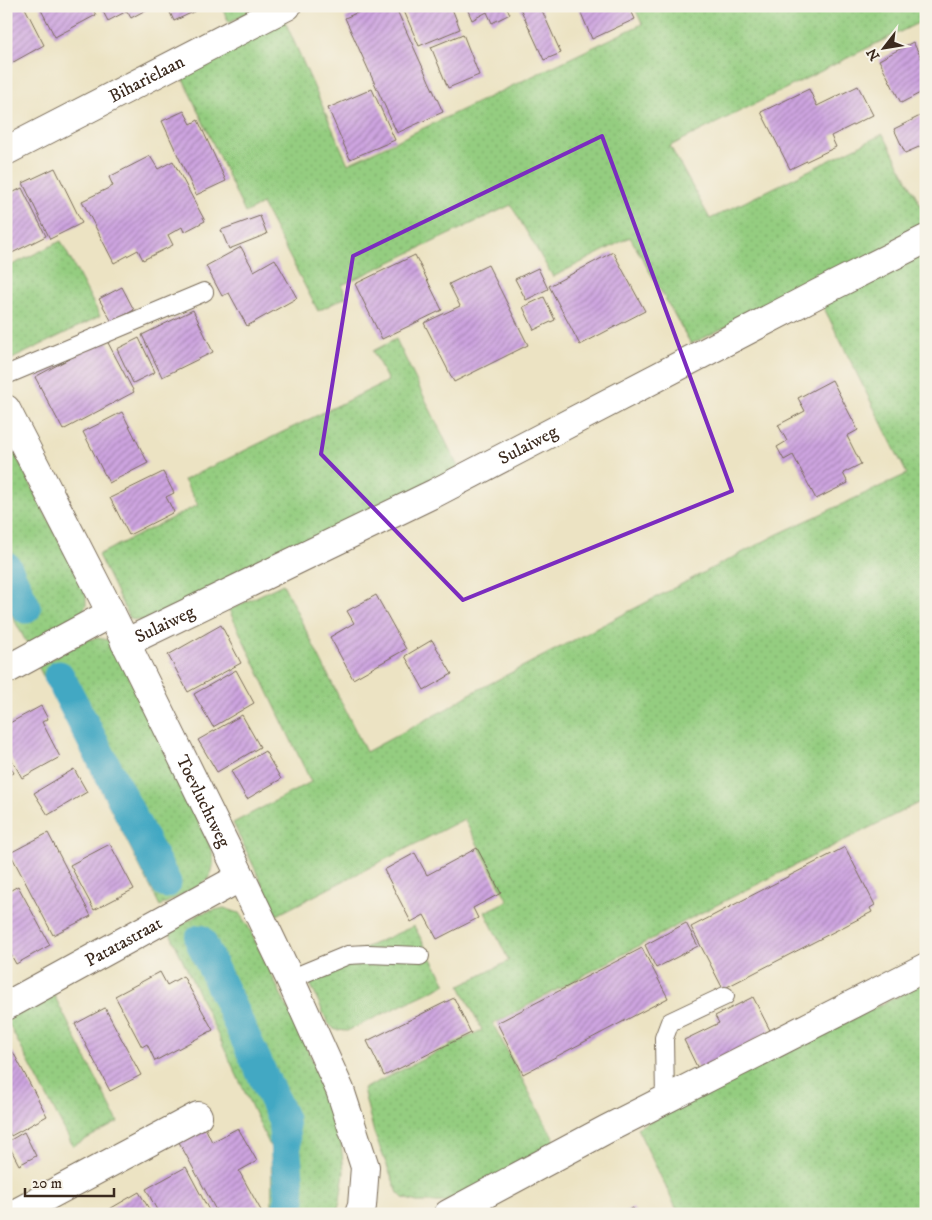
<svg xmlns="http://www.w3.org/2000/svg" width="932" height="1220" font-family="'IM FELL DW Pica',serif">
<defs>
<pattern id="grass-dots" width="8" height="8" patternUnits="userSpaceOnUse" patternTransform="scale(1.25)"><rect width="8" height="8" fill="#94cd80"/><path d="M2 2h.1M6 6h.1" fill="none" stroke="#80b06e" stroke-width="1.8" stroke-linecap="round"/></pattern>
<pattern id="building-hatch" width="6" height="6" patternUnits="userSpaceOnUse" patternTransform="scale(1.25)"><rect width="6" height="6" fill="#cda4e0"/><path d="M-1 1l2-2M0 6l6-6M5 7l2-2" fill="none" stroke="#a886b5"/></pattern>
</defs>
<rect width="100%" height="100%" fill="#f7f3e8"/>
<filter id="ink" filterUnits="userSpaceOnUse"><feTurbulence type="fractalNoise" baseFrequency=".02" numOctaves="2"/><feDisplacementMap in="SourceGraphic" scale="10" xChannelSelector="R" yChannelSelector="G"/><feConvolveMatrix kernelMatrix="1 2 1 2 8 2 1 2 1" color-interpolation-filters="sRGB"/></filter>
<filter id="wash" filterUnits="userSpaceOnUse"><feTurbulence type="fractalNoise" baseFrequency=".0096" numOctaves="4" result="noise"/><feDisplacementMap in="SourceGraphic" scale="20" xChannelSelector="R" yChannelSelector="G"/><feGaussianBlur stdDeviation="1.12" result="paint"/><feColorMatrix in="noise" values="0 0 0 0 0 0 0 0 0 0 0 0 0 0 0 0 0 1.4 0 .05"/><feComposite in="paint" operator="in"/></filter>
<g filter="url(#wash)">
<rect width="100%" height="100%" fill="#ece3c3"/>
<path fill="url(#grass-dots)" stroke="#687c4f" d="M221,6h40l-32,16z
M634,6h292v13l-256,127 40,73 173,-85 43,81v14l-235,115 -61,-107 -77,40 -42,-72 -169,80 4,12 -28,14 -56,-107 -17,9 -65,-141 104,-53 64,145 294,-140z
M61,241l39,75 -94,46v-94z
M926,252v547l-235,119 -198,106 64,121 -109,57h-31l-14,-4 -5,-5 -24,-60 -11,-44 119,-59 -22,-44 49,-25 -24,-49 23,-11 -44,-82 -187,96 -44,-92 78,-41 -82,-172 54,-26 83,168 82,-44 20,-13 310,-161 129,-60 -85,-170z
M396,339l64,132 -313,150 -17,-2 -32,-64 100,-50 -14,-25 204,-99 -15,-30z
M6,436l80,158v11l-5,10 -52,32 -23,-42z
M98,638l10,2 5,4 98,204c3,11 4,20 -3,31 -4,5 -40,23 -48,27l-122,-240 49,-26z
M224,908l15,5 9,13 74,154 13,34 6,29 3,29 -4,28 -3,14h-67l2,-5 -1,-61 -102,-217 33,-18z
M414,926l32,58 -99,47 -12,-1 -7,-7 -22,-49z
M926,982v232h-247l-42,-86z
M53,993l65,129 -45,24 -67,-127z"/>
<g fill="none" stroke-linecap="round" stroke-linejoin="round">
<path stroke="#43a8c3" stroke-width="31" d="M6,567l20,41
M59,676l107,207
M200,940l83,179 7,82 -4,13"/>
</g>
<g id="blocks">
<path fill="url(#building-hatch)" d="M15,6h9l20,39 -36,20 -2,-4v-50z
M39,6h52l5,9 -41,22z
M100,6h53l-22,12 -4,-7 -19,10z
M167,6h39l-32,15z
M372,6h23l48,106 -46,21 -52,-115z
M414,6h37l9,23 -41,17 -15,-35z
M466,6h40l4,8 -18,9 -5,-11 -15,8z
M519,6h21l21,47 -17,7z
M578,6h51l6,13 -43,20z
M463,34l16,41 -31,13 -17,-41z
M913,42l13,25v23l-25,13 -22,-43z
M858,86l15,29 -42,21 5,11 -46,22 -29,-57 48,-23 8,17z
M372,89l23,51 -45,19 -22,-51z
M184,111l7,13 7,-4 28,61 -30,14 -34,-74z
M926,113v31l-21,9 -11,-24z
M150,156l8,13 15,-8 32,60 -21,11 -2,-5 -14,8 5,10 -30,15 -5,-10 -24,13 -32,-62 31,-15 -4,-9z
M55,168l27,55 -32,16 -27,-56z
M22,188l24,48 -40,20v-60z
M260,216l7,18 -38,15 -8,-19z
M241,247l13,24 21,-12 22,39 -50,28 -18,-33 -7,3 -16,-30z
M613,252l32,59 -65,34 -31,-59z
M415,255l27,55 -60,29 -27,-55z
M488,265l40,80 -74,37 -30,-59 36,-17 -11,-22z
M538,268l10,21 -22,11 -11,-21z
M122,287l12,23 -22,12 -13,-23z
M544,297l11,23 -21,10 -11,-23z
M193,310l20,42 -51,25 -20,-42z
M139,338l16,34 -22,11 -16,-34z
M106,339l28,53 -71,38 -28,-53z
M832,380l26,50 -11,6 14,28 -18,9 5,10 -32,16 -23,-44 -9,5 -7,-13 10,-6 -9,-16 27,-14 -7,-13z
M122,412l26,51 -39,20 -26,-51z
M163,472l11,21 -8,4 8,15 -45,23 -19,-37z
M376,595l30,54 -53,30 -23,-42 24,-14 -7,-12z
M221,625l20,38 -53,29 -20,-37z
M432,640l20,34 -28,16 -19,-34z
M236,670l18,33 -41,24 -19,-33z
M41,706l7,13 -6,3 18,35 -38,21 -16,-29v-24z
M242,715l18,32 -43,25 -19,-32z
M265,751l16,28 -34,20 -16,-28z
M6,760l8,13 -8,4z
M74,769l13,23 -39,23 -14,-22z
M48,833l43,83 -38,19 -43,-82z
M110,844l24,45 -40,21 -24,-45z
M845,847l30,58 -5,3 2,4 -149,77 -32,-62z
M477,848l24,45 -28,15 5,10 -41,21 -13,-24 -13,7 -27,-52 31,-17 12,22z
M18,886l32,59 -34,19 -5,-9 -5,3v-65z
M686,923l12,23 -42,22 -11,-23z
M642,948l26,50 -145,76 -26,-51z
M160,972l7,13 16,-9 30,54 -58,31 -8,-17 -5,3 -27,-51z
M753,997l21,41 -73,37 -17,-35 35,-17 -4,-7z
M454,998l17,35 -87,43 -17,-35z
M105,1008l36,67 -31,16 -35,-67z
M13,1052l34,64 -36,20 -5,-9v-71z
M205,1127l7,15 26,-14 19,33 -18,10 24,43h-45l-39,-72z
M24,1132l12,24 -17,9 -12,-23z
M186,1167l25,47h-52l-13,-25z
M139,1192l13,22h-51z
M633,1208l3,6h-14z"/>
</g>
</g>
<g filter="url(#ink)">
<use href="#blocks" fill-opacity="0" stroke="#796b58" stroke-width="1"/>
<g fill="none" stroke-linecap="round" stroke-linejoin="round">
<g stroke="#796b58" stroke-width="20">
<path id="lane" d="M6,375l198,-83
M290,979l58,-24 20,-1 52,2
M665,1099l-1,-61 6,-16 55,-26"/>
</g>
<g stroke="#796b58" stroke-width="30">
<g id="street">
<path id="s1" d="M6,151l281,-145"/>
<path id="s2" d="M6,409l105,204 130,264 49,102 50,111 25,77 -3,39 -3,8"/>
<path id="s3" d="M125,643l310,-150 384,-200 107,-54"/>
<path d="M6,670l105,-57"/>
<path id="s4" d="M6,1006l235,-129"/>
<path d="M14,1214l184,-98"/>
<path d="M448,1214l159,-85 319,-162"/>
</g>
</g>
<use href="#lane" stroke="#fff" stroke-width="18"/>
<use href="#street" stroke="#fff" stroke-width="28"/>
</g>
</g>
<path fill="none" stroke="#7b2cbf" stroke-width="4" stroke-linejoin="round" d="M602,136l130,355 -269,109 -142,-146 32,-198z"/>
<g text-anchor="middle" stroke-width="4" stroke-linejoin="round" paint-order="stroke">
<g font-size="18" fill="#3b2a1e" stroke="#f7f3e8">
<text dy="6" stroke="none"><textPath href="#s1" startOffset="158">Biharielaan</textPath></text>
<text dy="6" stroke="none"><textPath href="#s3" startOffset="449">Sulaiweg</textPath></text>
<text dy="6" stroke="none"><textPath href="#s3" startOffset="44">Sulaiweg</textPath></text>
<text dy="6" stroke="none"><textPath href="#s2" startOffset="439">Toevluchtweg</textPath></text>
<text dy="6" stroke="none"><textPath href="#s4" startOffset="134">Patatastraat</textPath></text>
</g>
</g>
<rect width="932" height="1220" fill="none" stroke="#f7f3e8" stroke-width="25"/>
<g transform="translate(884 48) rotate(239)" stroke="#f7f3e8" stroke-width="4" paint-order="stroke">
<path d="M0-4L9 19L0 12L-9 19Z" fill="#3b2a1e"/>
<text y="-8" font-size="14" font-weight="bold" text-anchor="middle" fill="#3b2a1e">N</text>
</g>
<path d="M25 1188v8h89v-8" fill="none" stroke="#3b2a1e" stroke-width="2.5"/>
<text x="32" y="1188" font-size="15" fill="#3b2a1e" stroke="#f7f3e8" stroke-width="4" paint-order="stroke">20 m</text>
</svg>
